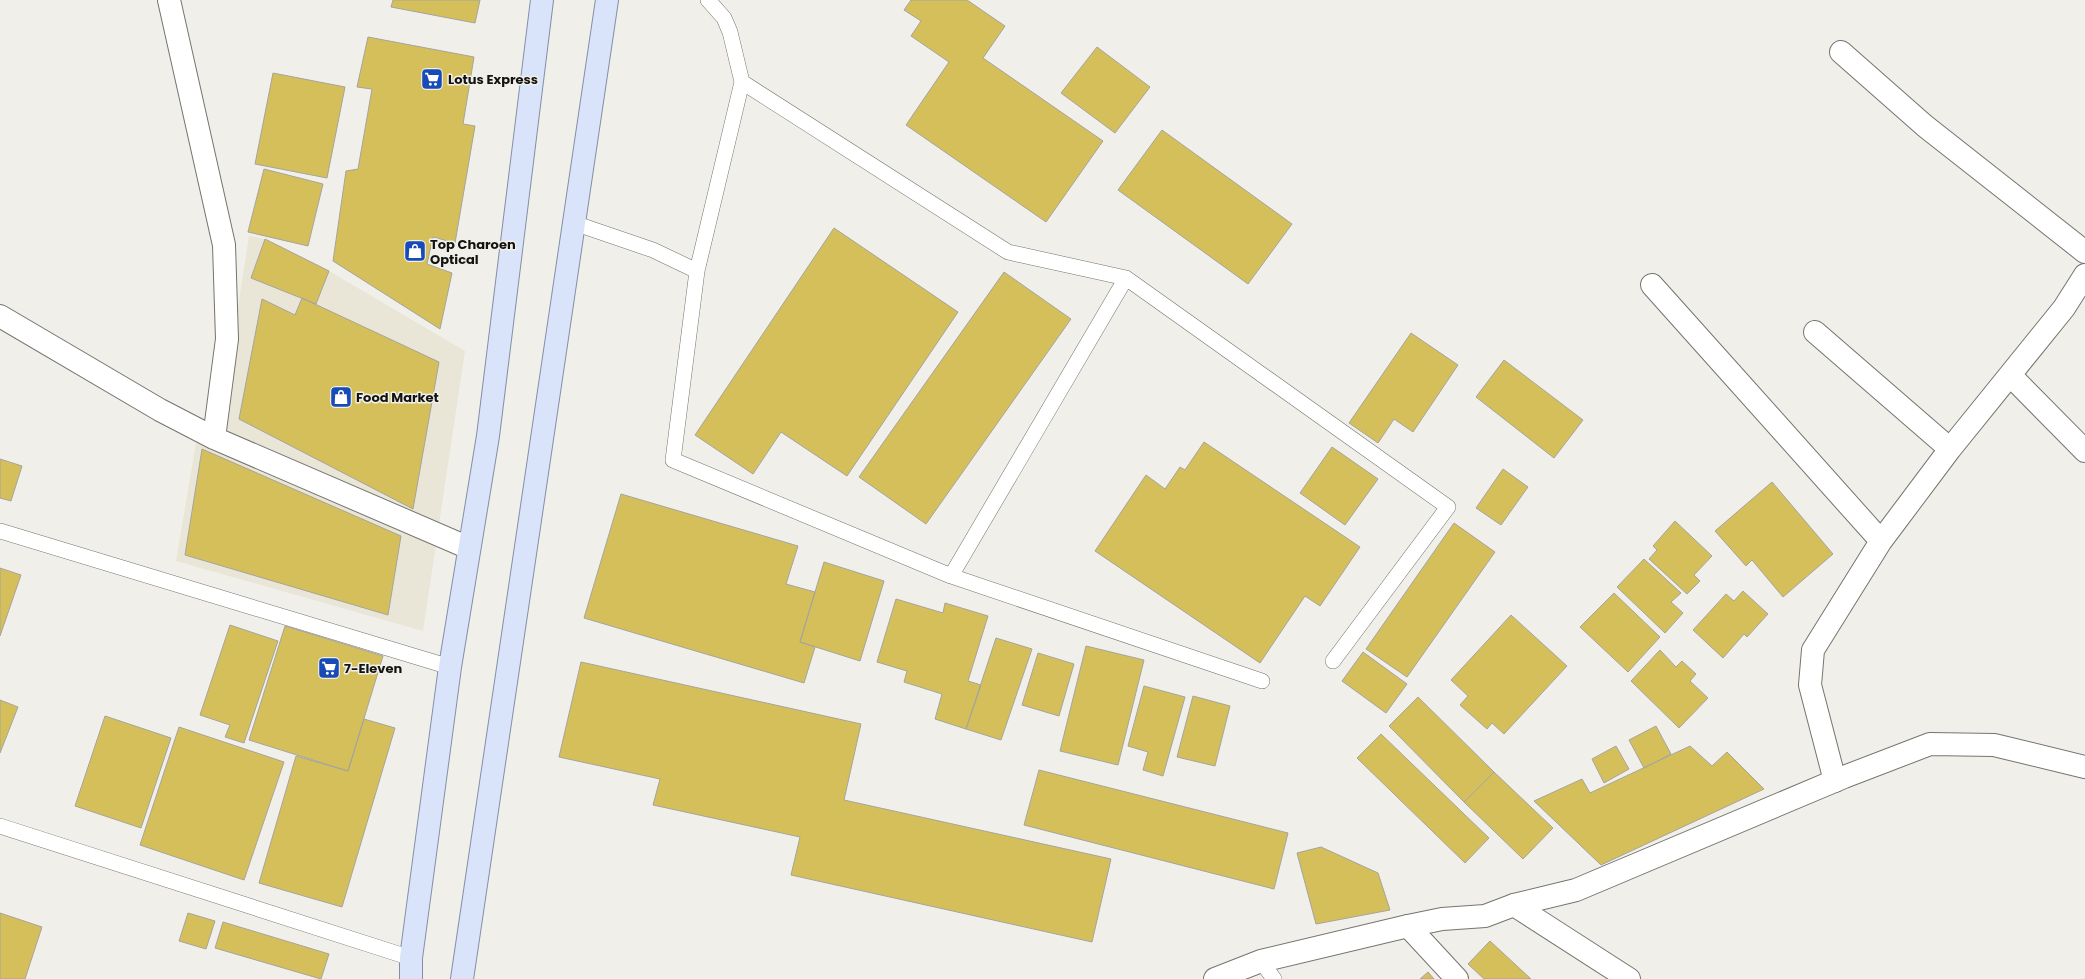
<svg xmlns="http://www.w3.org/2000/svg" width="2085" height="979" font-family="Poppins,sans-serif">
<rect width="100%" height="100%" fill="#f0efe9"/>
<path fill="#e9e6d8" d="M249,236l16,3 64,32 136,80 -42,280 -247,-70 20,-118 20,7z"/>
<path fill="#d5bf5b" stroke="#a5a49e" d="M393,0h87l-5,23 -84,-16z
M911,0h56l38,26 -22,32 120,83 -57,81 -140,-97 43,-63 -38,-26 10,-15 -17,-11z
M368,37l106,20 -11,67 12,2 -20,117 -22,-6 -6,27 25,9 -12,56 -107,-68 13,-90 12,-2 14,-80 -15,-2z
M1097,47l53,40 -35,46 -54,-40z
M273,73l72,14 -18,91 -72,-14z
M1162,130l130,94 -44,60 -130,-94z
M264,169l59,15 -15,62 -60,-14z
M834,228l124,84 -111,164 -66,-44 -28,42 -58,-39z
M265,239l64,32 -13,33 -65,-26z
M1004,272l67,47 -145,205 -67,-47z
M302,298l137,64 -26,147 -174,-90 23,-120 33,16z
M1411,333l47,32 -45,67 -19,-13 -16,24 -29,-20z
M1504,360l79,60 -29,38 -78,-61z
M1204,442l156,105 -40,59 -15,-10 -45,67 -165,-112 51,-76 19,14 15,-22 5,3z
M1332,447l46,32 -33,46 -45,-32z
M202,449l199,87 -13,79 -203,-60z
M0,459l22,7 -11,35 -11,-3z
M1503,469l25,18 -27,38 -25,-17z
M1772,482l61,72 -50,43 -31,-37 -6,6 -31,-35z
M621,494l177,52 -12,38 29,8 -15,50 15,5 -11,36 -220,-65z
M1675,521l37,35 -18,19 6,6 -13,13 -38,-35 8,-9 -4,-4z
M1454,523l41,29 -88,125 -41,-28z
M1644,559l37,34 -10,9 12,11 -18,20 -48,-46z
M824,562l60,19 -24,80 -60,-19z
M0,568l21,7 -21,61z
M1743,591l25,23 -21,23 -3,-3 -21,24 -30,-28 33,-36 8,7z
M1614,593l46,44 -32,35 -48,-45z
M896,599l47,14 2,-10 43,13 -20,65 13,4 -15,44 -31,-10 7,-25 -38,-12 3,-11 -30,-9z
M1511,615l56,51 -63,68 -12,-11 -5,6 -27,-24 8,-9 -17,-16z
M230,625l48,16 -34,102 -19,-6 5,-12 -30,-10z
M285,626l98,30 -35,115 -99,-31z
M996,638l36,11 -31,91 -35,-11z
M1086,646l58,14 -26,105 -58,-14z
M1660,650l16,17 6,-6 14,13 -6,7 18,17 -29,30 -48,-47z
M1363,652l44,32 -21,29 -44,-32z
M1038,653l36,11 -15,52 -37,-11z
M581,662l280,62 -17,76 267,59 -19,83 -301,-67 9,-38 -147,-32 7,-26 -101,-22z
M1144,686l41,11 -22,79 -20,-6 5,-18 -20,-6z
M1193,696l37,10 -15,60 -38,-9z
M1418,697l76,75 -30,30 -75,-76z
M0,700l18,7 -18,46z
M105,716l66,22 -30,90 -66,-22z
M364,719l31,9 -53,179 -83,-24 37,-127 52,15z
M1656,726l15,28 -27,14 -15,-28z
M179,727l105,35 -40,118 -104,-35z
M1381,734l108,104 -24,25 -108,-105z
M1616,746l13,23 -25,14 -12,-24z
M1690,746l22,20 15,-14 37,37 -163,76 -67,-64 48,-22 8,14z
M1039,770l249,63 -14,56 -250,-64z
M1494,772l59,56 -30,31 -59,-57z
M1321,847l57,26 12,37 -74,14 -19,-71z
M0,913l42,14 -17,52h-25z
M188,913l27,8 -9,28 -27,-8z
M223,922l106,32 -8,25 -106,-31z
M1490,941l41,38h-47l-16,-15z
M1428,972l6,7h-14z"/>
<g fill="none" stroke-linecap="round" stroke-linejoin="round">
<g stroke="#75746e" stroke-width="16">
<path id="lane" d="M708,0l16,18 6,14 12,50
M574,223l79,27 44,21
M0,531l450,136
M951,576l175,-298
M1262,681l-311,-105 -278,-116 24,-189 45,-189 266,170 118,26 322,229 -115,154
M0,826l411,132
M1261,961l13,18"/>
</g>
<g stroke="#75746e" stroke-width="24">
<path id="street" d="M169,0l55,245 3,94 -13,99
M1841,52l84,74 160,126
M1652,285l229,256
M0,316l160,94 54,28 255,110
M1815,332l135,117
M2010,375l75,76
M1835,781l-25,-96 3,-35 68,-109 69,-92 114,-141 21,-33
M1514,905l115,74
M1408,926l49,53"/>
</g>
<g stroke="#75746e" stroke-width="24">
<path id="secondary" d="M1215,979l46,-18 147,-35 34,-7 43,-3 29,-11 62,-15 268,-113 86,-33 64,1 91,22"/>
</g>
<g stroke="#838fa6" stroke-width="24">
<path id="primary" d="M411,979v-21l39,-291 38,-231 54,-436
M462,979l145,-979"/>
</g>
<use href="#lane" stroke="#fff" stroke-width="15"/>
<use href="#street" stroke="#fff" stroke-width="22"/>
<use href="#secondary" stroke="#fff" stroke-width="22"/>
<use href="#primary" stroke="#d9e4fa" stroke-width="22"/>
</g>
<defs>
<g id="supermarket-square" transform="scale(1.15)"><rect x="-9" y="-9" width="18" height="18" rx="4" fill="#194bb7" stroke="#f0efe9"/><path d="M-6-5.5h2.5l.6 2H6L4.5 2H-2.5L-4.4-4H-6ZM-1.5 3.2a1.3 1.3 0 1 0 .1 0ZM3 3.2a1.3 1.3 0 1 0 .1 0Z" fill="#fff"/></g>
<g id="shop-square" transform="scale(1.15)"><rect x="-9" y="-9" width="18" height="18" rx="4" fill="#194bb7" stroke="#f0efe9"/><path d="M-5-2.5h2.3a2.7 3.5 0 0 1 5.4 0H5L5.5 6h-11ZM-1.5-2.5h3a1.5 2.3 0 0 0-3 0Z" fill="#fff"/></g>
</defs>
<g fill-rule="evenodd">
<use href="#supermarket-square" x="432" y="79"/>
<use href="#shop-square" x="415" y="251"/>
<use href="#shop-square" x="341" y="397"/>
<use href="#supermarket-square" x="329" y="668"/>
</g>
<g text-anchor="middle" stroke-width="3" stroke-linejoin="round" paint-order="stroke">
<g font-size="13" font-weight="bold" fill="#131311" stroke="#f0efe9" text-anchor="start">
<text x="448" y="84">Lotus Express</text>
<text x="430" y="249">Top Charoen<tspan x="430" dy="15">Optical</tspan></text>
<text x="356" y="402">Food Market</text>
<text x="344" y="673">7-Eleven</text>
</g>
</g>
</svg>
